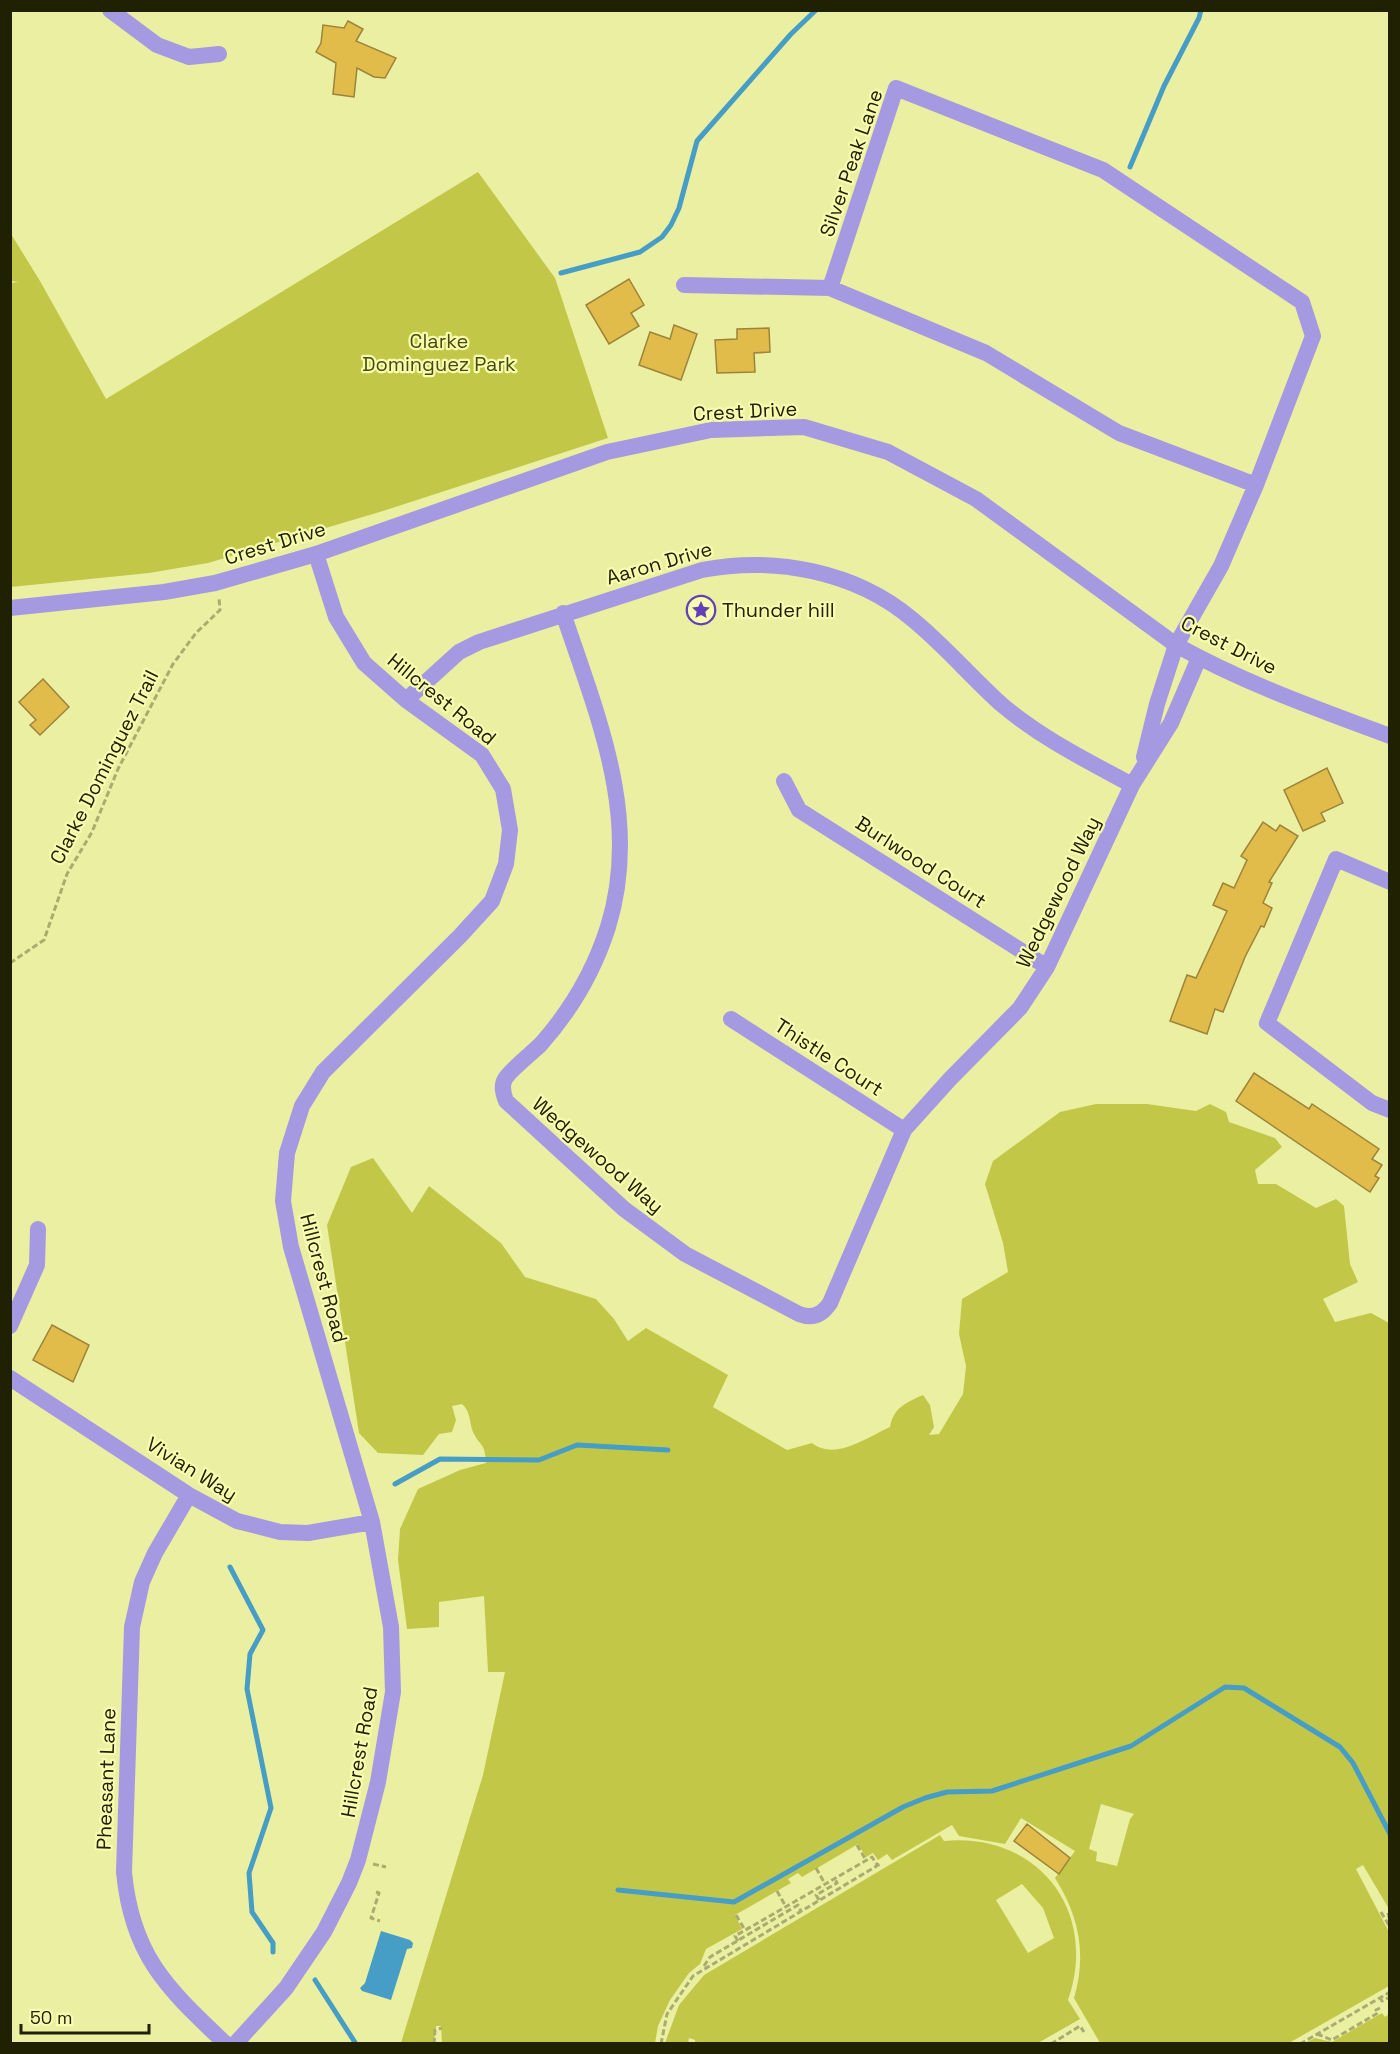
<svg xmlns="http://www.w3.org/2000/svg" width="1400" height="2054" font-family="'Space Grotesk',sans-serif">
<rect width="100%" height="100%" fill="#ebefa2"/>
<path fill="#c3c748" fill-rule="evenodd" d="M478,172l77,106 53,160 -225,73 -175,52 -59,10 -138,14 -1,-304 9,-1 -8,-1v-47l29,47 66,118z
M1096,1104h51l49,7 14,-7 16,8 3,10 46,16 7,9 -27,23 3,14h18l40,24 20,-9 8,7 6,58 8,18 -35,17 12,23 36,-9 18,10v586l-26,-44 -7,4 33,63v54l-100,57h-189l-26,-45c13,-44 5,-82 -19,-120l20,-27 -54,-33 -16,26 -46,-8 -7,-11 -60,35 -5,-6 -9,6 -5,-7 -7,4 -8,-13 -56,33 -4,-4 -10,6 3,4 -56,32 7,14 -36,20 -6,15 -11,9 -19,27 -12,26 -3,17h-213l-1,-17h-5l-2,17h-33l82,-268 22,-103h-17l-4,-76 -45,6v25l-32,2 -9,-69 2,-31 18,-40 42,-19 26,-7c-1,-21 -6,-16 -13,-31 -4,-10 -2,-20 -11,-28l-10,2 4,14 -4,12 -13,2 -16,21 -45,-2 -19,-20 -32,-208 24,-58 22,-9 39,55 17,-27 72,57 24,34 71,22 18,20 14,22 18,-13 82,47 -15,32 74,43 25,-7c23,18 54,-5 78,-16 3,-19 17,-25 33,-32l7,10 4,22 -5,8 10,-1 24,-40 3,-28 -7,-32 3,-35 46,-27 -5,-29 -18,-59 8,-23 67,-49zM1101,1804l33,10 -4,5 -13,47 -21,-5 1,-9 -8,-3z
M940,1835l4,6c94,-9 155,70 124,159l12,19 -42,24 -343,1v-4l-6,-2 -1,5h-23l14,-38 25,-30zM1022,1884l21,24 11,30 -26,15 -32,-53z
M1382,2013l3,4 4,-3v29h-84l10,-5 17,4z"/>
<path fill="#469dc5" d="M381,1931l29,9 3,3 -1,5 -5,1 -16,51 -29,-9 -2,-3 5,-5z"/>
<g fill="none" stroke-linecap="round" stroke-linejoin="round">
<path stroke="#469dc5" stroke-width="5" d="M1130,167l34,-81 35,-68 2,-8
M561,273l79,-21 22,-15 9,-12 8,-17 18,-67 94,-107 25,-24
M395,1484l45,-25 99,1 38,-15 91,5
M230,1567l33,63 -13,24 -3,35 24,119 -22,65 3,39 21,31v9
M618,1890l116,12 169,-95 22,-9 22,-6 45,-1 139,-45 94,-59 19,1 96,59 13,16 37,71
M315,1980l41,64"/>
</g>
<path fill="#e1bc4b" stroke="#9c843a" stroke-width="1.5" d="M348,21l15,8 -7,12 40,17 -11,20 -11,-1 -17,-9 -3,29 -21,-3 3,-31 -20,-11 5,-9 2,-18 21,3z
M629,279l15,26 -13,8 8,13 -30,18 -23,-39z
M674,325l23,9 -16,46 -42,-15 11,-33 20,7z
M769,328l1,24 -16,1 1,19 -38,1 -2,-33 22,-1v-10z
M43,679l26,28 -29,28 -10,-10 6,-5 -17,-18z
M1327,768l16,35 -22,10 4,8 -22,10 -19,-41z
M1263,822l13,9 4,-6 18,11 -29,46 3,1 -9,20 9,5 -8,19 -3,-1 -16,31 -22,55 -8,-3 -8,25 -37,-13 17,-46 9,3 31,-67 -14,-6 10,-22 11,5 13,-28 -6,-4z
M1254,1073l55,36 3,-5 67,45 -7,10 10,6 -7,11 4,2 -9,14 -134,-91z
M52,1325l37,20 -16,37 -40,-22z
M1027,1824l43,34 -11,16 -45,-33z"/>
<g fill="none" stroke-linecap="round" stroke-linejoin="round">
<path stroke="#a9ac6e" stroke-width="3" stroke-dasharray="6 3" stroke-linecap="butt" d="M10,963l34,-23 23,-66 25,-42 26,-63 55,-105 23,-31 24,-23 -1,-12
M857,1845l9,15
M373,1864l13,3
M816,1868l9,16
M777,1891l9,16
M376,1892l3,1 -8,25 9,3
M819,1900l-3,-5 21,-12 -2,-4
M1381,1912l9,15
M1388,1913l2,8
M736,1915l9,15
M738,1941l-3,-5 137,-79 6,9
M704,1966l6,-9 88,-52 3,6
M1380,1997l2,4 8,-4
M1317,2034l15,6 46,-27 -2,-3 4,-2
M434,2044l1,-14 7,-2
M661,2044l6,-30 26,-38 187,-112
M1051,2044l29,-18 4,6
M1300,2044l90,-52"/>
<path stroke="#a599e1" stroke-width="16" d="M110,10l47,35 32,12 30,-3
M684,285l146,3 156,65 133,80 137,52
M830,288l66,-200 207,82 199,132 11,34 -57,149 -35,81 -45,79 -19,59 -13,53
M563,613c34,102 79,205 45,314 -14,44 -36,82 -67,117 -9,9 -32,27 -36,35 -4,7 -2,14 1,22l118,108 61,45 114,60c13,5 23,1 31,-11l74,-173 46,-51 70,-71 27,-41 85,-182 39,-62 28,-65
M406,700l53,-48 20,-10 223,-72c72,-14 153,1 210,49 32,26 59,58 89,85 40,34 85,56 131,81
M784,781l15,29 248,157
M1390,882l-54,-23 -69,164 105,80 18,7
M731,1019l173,111
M10,1326l27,-61 1,-36
M10,1378l179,117 48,26 43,11 28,1 64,-11
M189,1495l-34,58 -13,29 -10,45 -8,245c8,85 44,117 102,172
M235,2044l51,-56 38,-56 25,-49 9,-23 20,-78 15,-90 -2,-65 -19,-105 -81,-275 -8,-46 4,-48 15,-47 21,-34 137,-136 32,-35 14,-37 4,-34 -7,-41 -21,-34 -76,-55 -42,-37 -28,-46 -20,-63"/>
<path stroke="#a599e1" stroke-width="16" d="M10,608l154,-16 51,-9 101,-29 291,-102 104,-22 93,-3 84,25 88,47 200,146c68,38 141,64 214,91"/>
</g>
<defs>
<g id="sight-ring" transform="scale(1.5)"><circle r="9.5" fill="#f8fcaf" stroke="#6240b8" stroke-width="1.5"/><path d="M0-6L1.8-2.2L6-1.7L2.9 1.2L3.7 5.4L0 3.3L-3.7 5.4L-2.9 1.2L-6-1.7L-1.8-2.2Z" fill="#6240b8"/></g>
</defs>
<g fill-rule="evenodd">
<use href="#sight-ring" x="701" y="610"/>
</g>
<g text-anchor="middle" stroke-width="4.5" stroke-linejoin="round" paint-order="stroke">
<g font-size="20" fill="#202102" stroke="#f8fcaf">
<text transform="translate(851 163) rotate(-71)" y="7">Silver Peak Lane</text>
<text transform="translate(745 411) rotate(-3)" y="7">Crest Drive</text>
<text transform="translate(275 543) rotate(-17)" y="7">Crest Drive</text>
<text transform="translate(659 563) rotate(-16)" y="7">Aaron Drive</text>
<text transform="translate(1229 645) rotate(27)" y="7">Crest Drive</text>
<text transform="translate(442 699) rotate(39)" y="7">Hillcrest Road</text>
<text transform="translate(104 767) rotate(-63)" y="7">Clarke Dominguez Trail</text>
<text transform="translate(921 862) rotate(33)" y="7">Burlwood Court</text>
<text transform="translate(1058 892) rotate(-64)" y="7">Wedgewood Way</text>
<text transform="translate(829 1057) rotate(33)" y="7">Thistle Court</text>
<text transform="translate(598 1155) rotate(41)" y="7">Wedgewood Way</text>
<text transform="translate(324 1278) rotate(75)" y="7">Hillcrest Road</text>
<text transform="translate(192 1469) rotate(32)" y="7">Vivian Way</text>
<text transform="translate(359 1752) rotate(-80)" y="7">Hillcrest Road</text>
<text transform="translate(106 1779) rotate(-88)" y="7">Pheasant Lane</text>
</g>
<g font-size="20" fill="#494b0d" stroke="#f8fcaf">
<text x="439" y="348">Clarke<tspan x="439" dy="23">Dominguez Park</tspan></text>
</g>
<g font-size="20" fill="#202102" stroke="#f8fcaf" text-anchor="start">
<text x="722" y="617">Thunder hill</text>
</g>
</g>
<rect width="1400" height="2054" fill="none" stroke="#202102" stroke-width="24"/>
<path d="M21 2024v9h128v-9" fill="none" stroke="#202102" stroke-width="3"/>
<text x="30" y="2024" font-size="18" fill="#202102" stroke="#f8fcaf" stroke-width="4.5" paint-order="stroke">50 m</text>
</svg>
